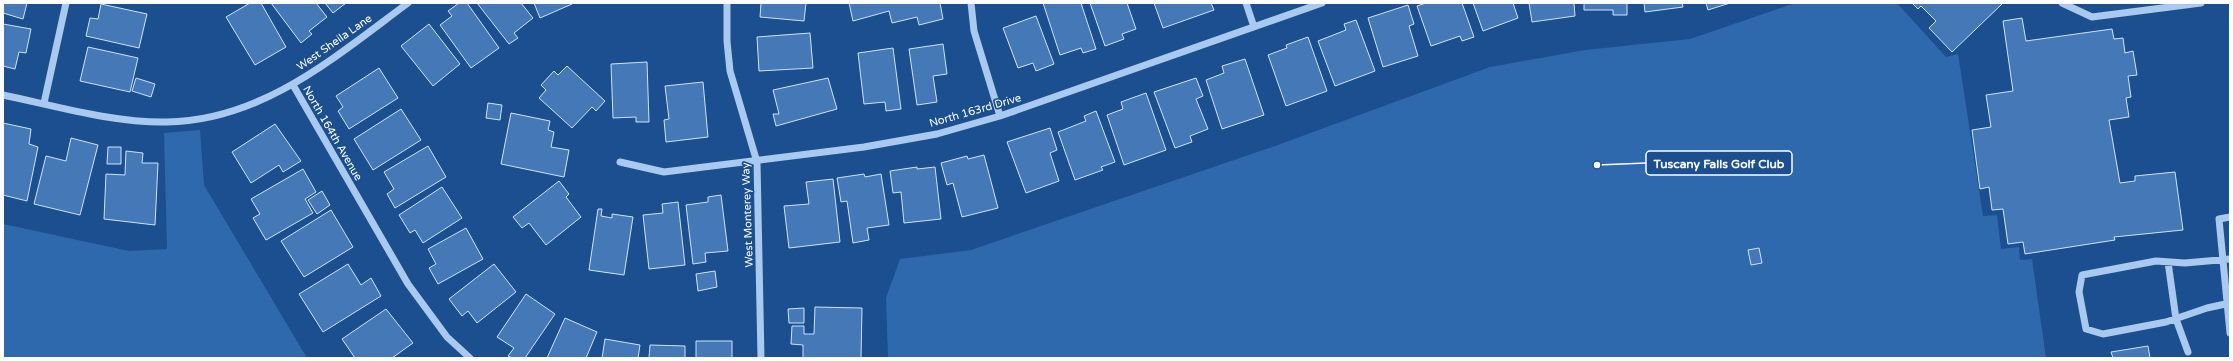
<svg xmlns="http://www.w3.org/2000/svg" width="2233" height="361" font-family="'Varela Round',sans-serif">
<rect width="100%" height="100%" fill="#1b4f8f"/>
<path fill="#2e69ad" d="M1795,3h102l49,54 12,-3 25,162 14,-1 4,34 18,-2 1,13 12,-1 14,99h-1158l-2,-60 14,-39 71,-9 304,-104 215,-79 95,-17 105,-11z
M200,130l4,55 103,173h-304v-134l126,27 38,-2 -3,-116z"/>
<path fill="#4478b7" stroke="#cfe3fa" d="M3,3h24l-4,16 -20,-6z
M250,3h11l25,44 -31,18 -29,-48z
M271,3h45l11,14 -18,14 3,3 -11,9z
M325,3h21l-13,10z
M459,3h8l32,45 -28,20 -31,-43 12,-9 -4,-5z
M477,3h44l12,15 -19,15 4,5 -9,6z
M534,3h38v1l-32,14z
M761,3h45l-2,18 -44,-4z
M849,3h91l3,16 -24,6 -2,-8 -25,6 -3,-12 -36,10z
M1043,3h38l15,46 -13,4 -2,-5 -21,7z
M1090,3h37l9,26 -14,5 2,5 -19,7z
M1154,3h57l3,7 -51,18z
M1426,3h36l12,34 -12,4 -2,-5 -29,10 -14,-40z
M1473,3h40l5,15 -35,13z
M1529,3h45l1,13 -43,6z
M1584,3h43v12h-14v-5h-29z
M1644,3h38l1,4 -38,5z
M1706,3h24l-22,7z
M1912,3h89l1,1 -50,48 -23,-24 7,-7 -15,-15 -3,3z
M101,4l46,10 -8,34 -53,-12 4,-18 8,1z
M1408,5l6,19 -5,2 9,30 -35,11 -15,-49z
M1036,16l18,48 -18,7 -3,-8 -15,5 -15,-40z
M2022,18l4,23 86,-12 2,10 9,-1 2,15 8,-2 4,24 -9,1 3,21 -5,1 3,19 -20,3 11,63 15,-2v-5l40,-4 8,58 -69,7 1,3 -90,14 -2,-12 -15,2 -5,-35 -11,1 -3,-23 -9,2 -8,-59 19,-3 -5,-32 27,-4 -10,-70z
M1356,20l19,51 -40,15 -17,-45 28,-11 -2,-6z
M3,24l28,5 -5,24 -7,-1 -4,17 -12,-3z
M429,24l31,40 -27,22 -32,-40z
M810,33l3,35 -54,3 -2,-34z
M1308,37l19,54 -41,15 -18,-51 19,-7 -1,-3z
M943,44l4,30 -14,2 4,26 -20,3 -8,-56z
M88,47l50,11 -8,34 -50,-11z
M893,48l8,61 -15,2 -1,-9 -21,2 -6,-51z
M1245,59l19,56 -42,14 -16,-49 18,-7 -2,-7z
M647,62l2,60h-13v-5l-23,1 -2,-54z
M567,66l38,35 -9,10 -4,-4 -20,21 -33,-30 7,-8 -5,-5 13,-14 4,4z
M379,68l19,30 -49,31 -11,-18 5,-4 -7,-11z
M136,78l19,6 -4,13 -19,-6z
M828,78l9,31 -61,17 -3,-12h6l-6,-24z
M1196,78l7,18 -7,3 12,30 -18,7 2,6 -17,6 -21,-56z
M703,82l5,55 -42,5 -2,-22 5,-1 -4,-33z
M1146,93l20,57 -42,15 -17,-50 16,-6 -2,-7z
M488,103l14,2 -2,15 -14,-2z
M401,109l20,31 -48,30 -19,-31z
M1096,111l19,51 -14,5 2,3 -28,10 -17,-48 28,-11 -2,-5z
M511,113l39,8 -2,9 6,2 -3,15 18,3 -5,27 -63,-13z
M3,123l28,6 -2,15 9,3 -11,54 -24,-6z
M275,124l26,37 -18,11 -4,-7 -28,18 -19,-31z
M1050,128l7,22 -7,3 9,28 -33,12 -19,-51z
M71,138l27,7 -18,70 -46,-11 12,-48 20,5z
M428,146l18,31 -51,31 -8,-14 7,-5 -10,-17z
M108,147h13v17h-14z
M126,151l17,2 -1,10h16l-3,62 -51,-6 2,-45 19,1z
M984,155l14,53 -36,9 -9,-34 -6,2 -6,-22 26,-7 1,3z
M917,167v2l18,-2 6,52 -37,4 -3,-31 -8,1 -3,-22z
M303,169l13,23 -11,7 8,14 -47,27 -13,-22 7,-4 -9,-15z
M864,174l1,3 16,-3 8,51 -22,3 2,12 -16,3 -6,-42 -6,1 -4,-24z
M833,179l7,63 -51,6 -5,-42 25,-2 -3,-22z
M559,181l10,13 -3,3 15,20 -35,28 -17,-22 -7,5 -9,-11z
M442,187l20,31 -39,25 -8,-13 -5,3 -11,-18z
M322,191l8,14 -13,9 -9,-14z
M721,195l7,56 -23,2 1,9 -13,2 -7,-59 22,-3v-5z
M678,202l7,63 -36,4 -6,-54 20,-2 -1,-9z
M598,209h4l-1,7 11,2v-4l21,3 -9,58 -35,-5z
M331,210l22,37 -49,30 -23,-36z
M466,228l17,31 -45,25 -9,-16 7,-4 -8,-15z
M1759,248l3,15 -11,2 -3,-15z
M348,264l13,21 10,-7 10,18 -58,36 -24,-38z
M494,264l22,28 -39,31 -9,-12 -6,5 -13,-17z
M715,271l2,16 -19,4 -2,-17z
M526,294l29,20 -30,44h-13l-4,-2 6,-8 -17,-11z
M815,307l47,1 -1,50h-58v-13l-12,-1 1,-18h12v8h10z
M804,308v15h-15l-1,-14z
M386,309l27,34 -21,15h-37l-13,-19z
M565,318l32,14 -11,26h-39z
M605,339l35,6 -2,13h-36z
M696,341h36v17h-36z
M650,345l35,1v12h-36z
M2148,346l2,12h-37l-2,-6z"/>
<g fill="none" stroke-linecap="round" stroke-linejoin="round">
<path stroke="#a9c9ee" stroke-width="7" d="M727,3v38l3,30 27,91 4,196
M971,3l3,28 26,85
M1246,3l8,24
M2062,3l30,14 109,-14
M293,85l115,199 39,53 23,21
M3,95c53,11 110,28 164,27 95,-1 169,-66 241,-119
M44,103l22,-100
M620,162l44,10 200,-25 73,-13 63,-18 322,-113
M2230,217l-11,2 11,114
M2230,259l-45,4 -29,-2 -74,14 -3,17 7,37 17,5 63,-12 41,-14 23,-5
M2168,262l8,57 12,33"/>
</g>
<g text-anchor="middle" stroke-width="3.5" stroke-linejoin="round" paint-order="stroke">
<g font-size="11" fill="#fff" stroke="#1b4f8f">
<text transform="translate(334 42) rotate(-35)" y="4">West Sheila Lane</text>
<text transform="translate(975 110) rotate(-16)" y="4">North 163rd Drive</text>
<text transform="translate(333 133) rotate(60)" y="4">North 164th Avenue</text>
<text transform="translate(747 215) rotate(-92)" y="4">West Monterey Way</text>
</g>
</g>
<path fill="none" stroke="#fff" stroke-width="1.5" d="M1597 165L1646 163"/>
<circle fill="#fff" stroke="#1b4f8f" stroke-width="1.5" cx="1597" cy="165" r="4"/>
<rect fill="#1b4f8f" stroke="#fff" stroke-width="1.5" x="1646" y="151" width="146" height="24" rx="4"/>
<g font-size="12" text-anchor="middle" font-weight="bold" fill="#fff">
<text x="1719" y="168">Tuscany Falls Golf Club</text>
</g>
<rect width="2233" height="361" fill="none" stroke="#ffffff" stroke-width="8"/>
</svg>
